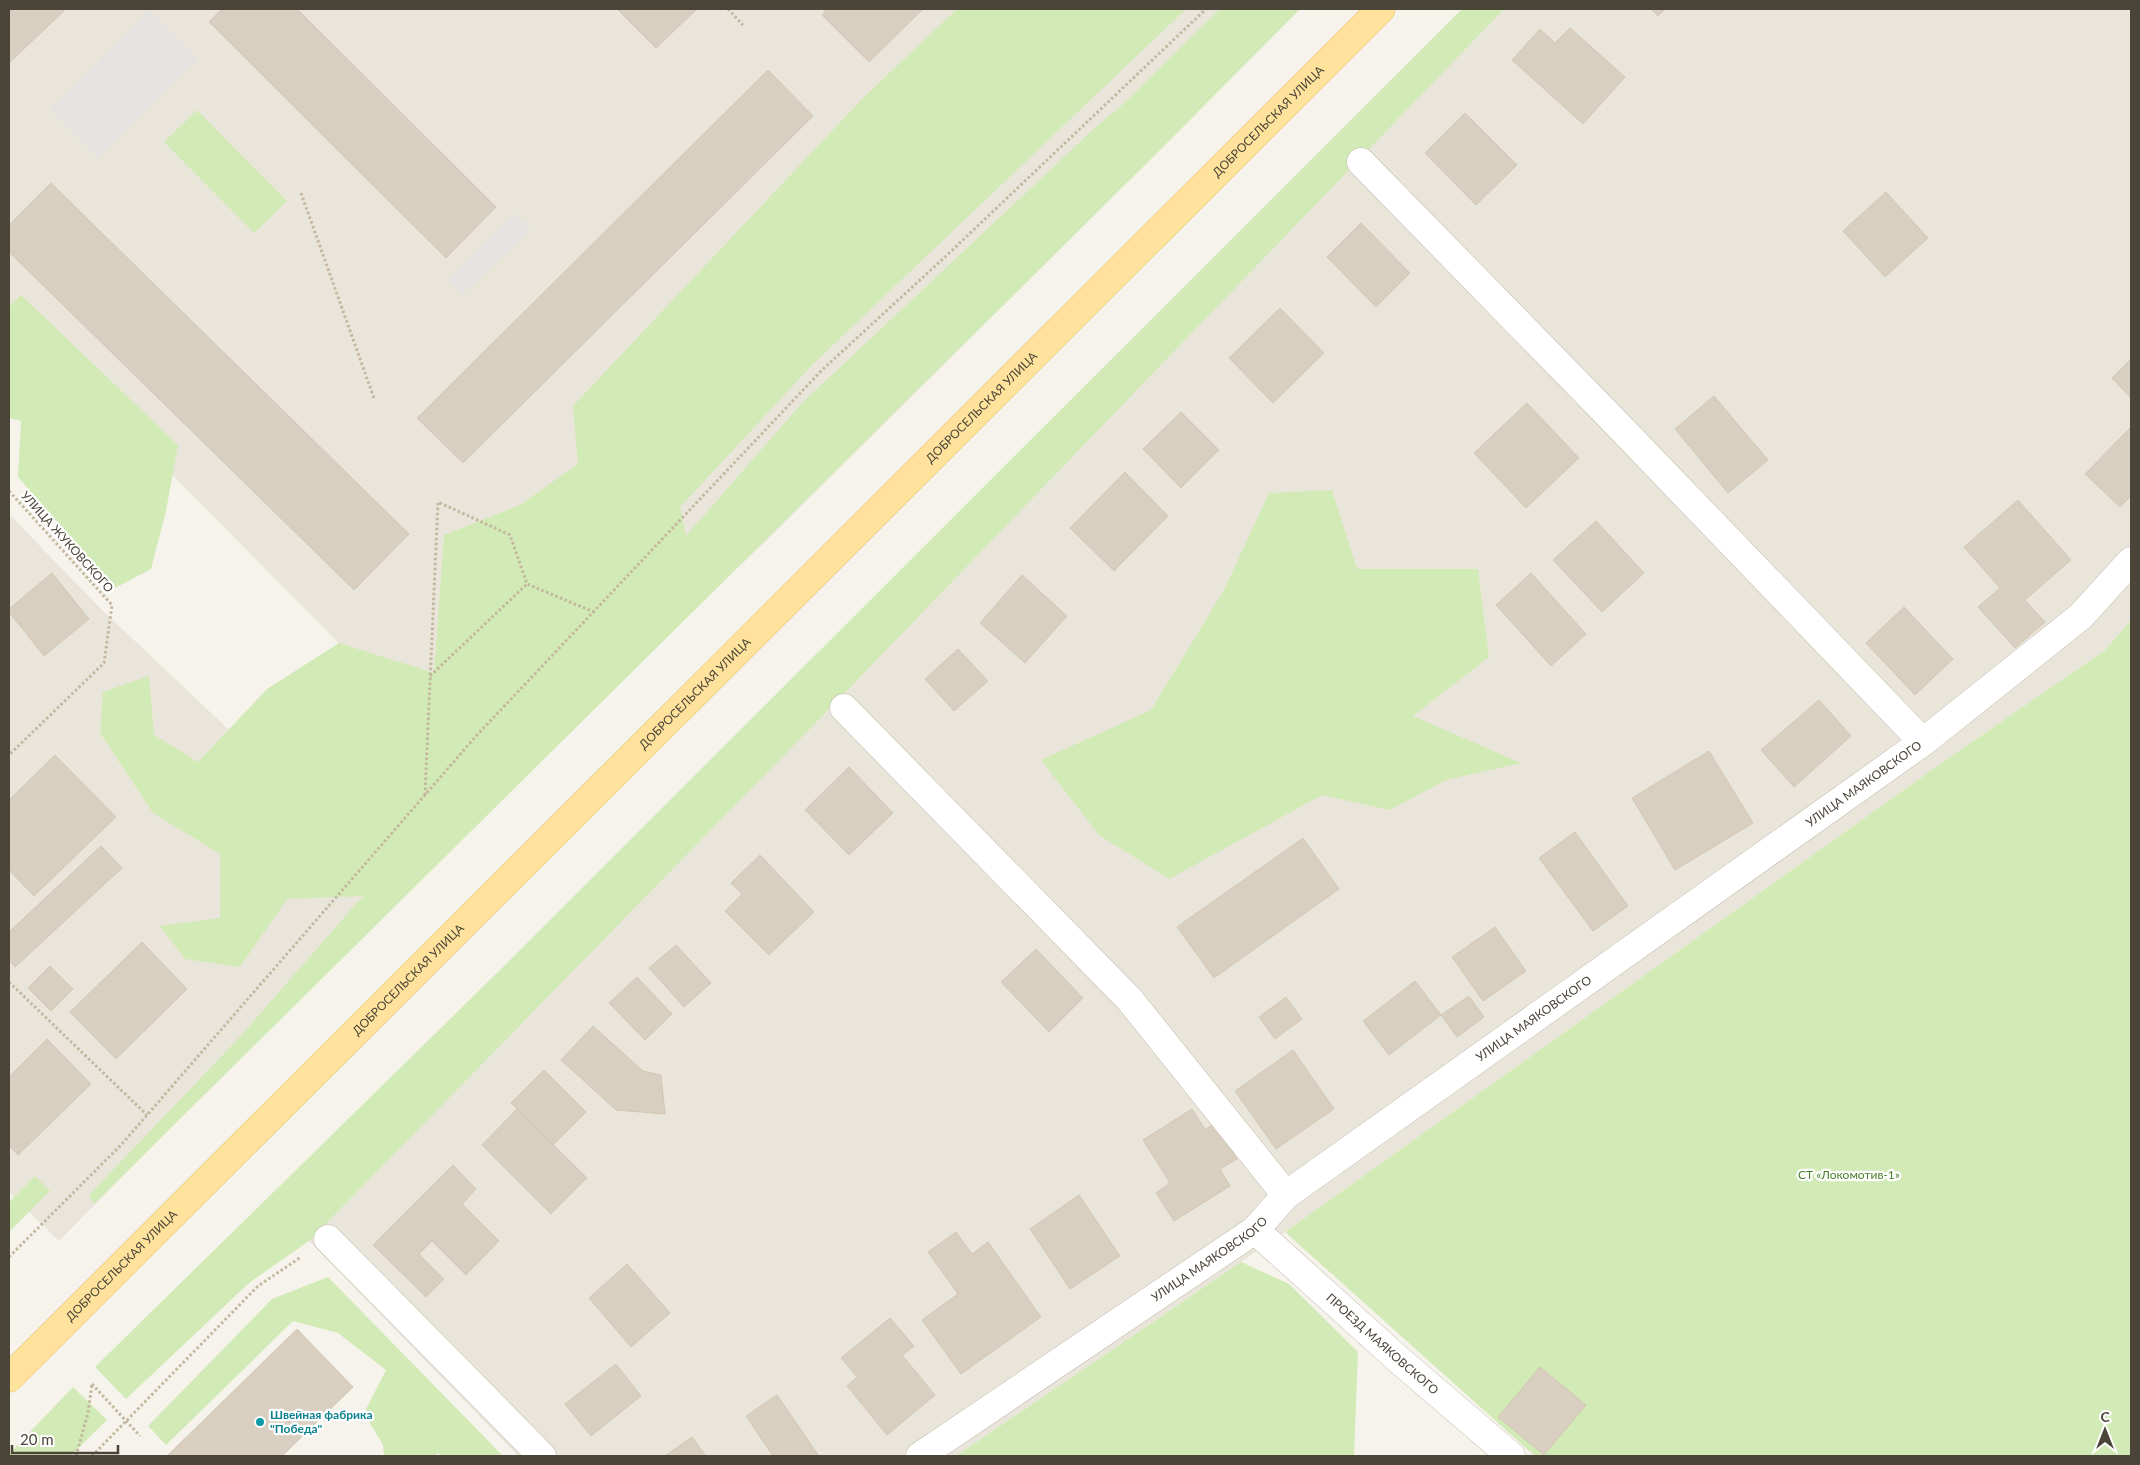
<svg xmlns="http://www.w3.org/2000/svg" width="2140" height="1465" font-family="Lato,sans-serif">
<rect width="100%" height="100%" fill="#f6f3ec"/>
<path fill="#eae5da" d="M9,9h1291l-142,143 -388,385 -276,263 -485,-490z
M1494,9h637v611l-27,31 -154,106 -665,475 -329,224h-438l-209,-215z
M9,514l92,95 301,284 -343,348 -50,-49z"/>
<path fill="#d2eab5" d="M957,9h229l-374,356 -132,142 6,29 116,-133 295,-277 25,-21 98,-96h80l-142,143 -1064,1052 -5,-9 149,-156 125,-143 -76,3 -47,68 -55,-8 -25,-33 60,-8v-64l-67,-41 -53,-80 3,-41 46,-16 5,59 44,27 69,-73 72,-46 95,30 10,-138 76,-30 58,-41 -5,-58 291,-309z
M1462,9h42l-669,694 -526,538 -60,42 -123,116 -31,-32 404,-396z
M197,110l90,91 -33,32 -90,-91z
M21,295l157,150 -12,66 -15,58 -36,19 -97,-111 3,-56 -12,-3v-112z
M1332,490l25,79h121l11,88 -76,59 108,47 -75,17 -56,30 -68,-15 -153,84 -70,-44 -58,-75 110,-50 73,-120 45,-97z
M2131,620v836h-596l-250,-224 665,-475 154,-106z
M35,1176l15,15 -41,41v-30z
M1241,1262l48,22 69,68 -4,104h-398z
M328,1277l175,179h-62l-3,-3 -5,3h-49l-1,-11 -19,-32 22,-43 -48,-37 -45,-12 -127,124 -18,-19 124,-127z
M73,1387l34,33 -37,36h-61v-2z"/>
<path fill="#e5e3e0" d="M150,10l48,49 -101,99 -48,-48z
M515,213l16,15 -68,67 -15,-15z"/>
<path fill="#d8cfc1" stroke="#d3c7b4" d="M9,9h57l-57,54z
M222,9h75l199,198 -50,51 -237,-236z
M617,9h80l-41,39z
M827,9h96l-54,53 -47,-47z
M1651,9h14l-7,7z
M1570,28l55,49 -42,47 -71,-64 28,-31 15,14z
M768,70l45,46 -350,347 -46,-45z
M1465,113l52,52 -41,40 -51,-52z
M51,183l358,351 -55,56 -345,-338v-27z
M1886,192l42,46 -43,39 -42,-46z
M1361,223l49,50 -34,34 -49,-50z
M1280,308l44,45 -51,50 -44,-45z
M2130,360l1,1v37l-19,-20z
M1714,396l54,64 -40,33 -53,-64z
M1527,403l52,55 -53,50 -52,-55z
M1181,412l38,38 -38,38 -38,-39z
M2131,427v69l-11,11 -35,-33z
M1125,472l43,44 -54,55 -44,-43z
M2018,500l53,60 -46,40 20,22 -30,26 -37,-41 22,-19 -36,-41z
M1596,521l48,52 -42,39 -49,-52z
M52,573l37,46 -45,37 -35,-44v-3z
M1531,573l55,61 -35,32 -55,-61z
M1022,575l45,41 -42,47 -45,-40z
M1904,607l49,52 -38,36 -49,-52z
M958,649l30,32 -34,30 -29,-32z
M1819,700l32,36 -57,51 -33,-37z
M1709,751l44,72 -78,47 -43,-72z
M55,755l61,62 -82,79 -25,-26v-70z
M849,767l44,46 -44,42 -44,-45z
M1575,832l53,74 -35,25 -54,-73z
M1303,838l36,51 -125,89 -37,-51z
M101,846l21,22 -107,99 -6,-7v-28z
M760,855l54,57 -45,43 -44,-44 17,-17 -11,-11z
M1495,927l31,44 -43,30 -31,-44z
M142,942l45,47 -71,70 -46,-47z
M676,945l35,38 -27,24 -35,-39z
M1036,949l47,49 -34,34 -48,-50z
M50,966l23,23 -22,22 -23,-23z
M637,977l35,37 -27,26 -36,-37z
M1415,981l26,34 -52,40 -26,-34z
M1469,996l15,21 -27,20 -16,-22z
M1286,997l16,22 -27,20 -16,-22z
M593,1026l50,45 18,4 4,39 -49,-4 -55,-50z
M47,1039l44,45 -73,71 -9,-10v-68z
M1293,1050l41,59 -58,40 -41,-58z
M544,1070l42,42 -33,33 -42,-42z
M517,1109l70,69 -36,36 -69,-69z
M1192,1109l13,20 10,-5 22,35 -17,10 10,17 -56,35 -18,-28 14,-10 -27,-43z
M453,1165l23,24 -14,15 37,37 -33,34 -34,-34 -13,13 25,25 -18,18 -53,-52z
M1079,1195l41,61 -50,33 -40,-60z
M956,1232l16,22 16,-12 53,75 -80,57 -39,-54 36,-26 -30,-42z
M627,1264l43,49 -39,34 -42,-49z
M890,1318l24,28 -12,9 33,40 -48,40 -40,-49 10,-9 -16,-19z
M297,1329l56,58 -71,69h-115z
M616,1364l25,32 -50,40 -26,-32z
M1540,1367l46,38 -42,50 -46,-38z
M777,1395l42,61h-46l-27,-40z
M692,1437l14,19h-41z"/>
<g fill="none" stroke-linecap="round" stroke-linejoin="round">
<g stroke="#c2bbae" stroke-width="29">
<g id="street">
<path d="M1361,162l256,262 306,318"/>
<path d="M844,708l286,292 156,195"/>
<path id="s1" d="M1255,1230l144,130 112,96"/>
<path d="M328,1239l214,217"/>
<path id="s2" d="M920,1456l335,-226 31,-35 637,-453 158,-126 50,-55"/>
</g>
</g>
<g stroke="#e6c16a" stroke-width="29">
<g id="primary">
<path id="s3" d="M9,1378l1372,-1369"/>
</g>
</g>
<path stroke="#c4b79f" stroke-width="3" stroke-dasharray="2.5 2.5" stroke-linecap="butt" d="M728,9l15,16
M301,193l73,205
M9,491l103,114 -8,58 -95,92
M430,676l97,-92
M425,795l13,-293 72,33 17,49 67,28
M9,982l138,133
M9,1257l112,-112 356,-410 345,-365 123,-113 261,-248
M92,1384l48,52
M76,1456l12,-43 4,-29
M92,1456l166,-170 43,-29"/>
<use href="#street" stroke="#fff" stroke-width="28"/>
<use href="#primary" stroke="#ffe39c" stroke-width="28"/>
</g>
<circle fill="#0f9aa8" stroke="#fff" stroke-width="2" cx="260" cy="1422" r="5"/>
<g text-anchor="middle" stroke-width="4.5" stroke-linejoin="round" paint-order="stroke">
<g font-size="12" fill="#4b4439" stroke="#fff">
<text dy="4" stroke="none"><textPath href="#s3" startOffset="1779">ДОБРОСЕЛЬСКАЯ УЛИЦА</textPath></text>
<text dy="4" stroke="none"><textPath href="#s3" startOffset="1374">ДОБРОСЕЛЬСКАЯ УЛИЦА</textPath></text>
<text transform="translate(67 542) rotate(48)" y="4">УЛИЦА ЖУКОВСКОГО</text>
<text dy="4" stroke="none"><textPath href="#s3" startOffset="969">ДОБРОСЕЛЬСКАЯ УЛИЦА</textPath></text>
<text dy="4" stroke="none"><textPath href="#s2" startOffset="1160">УЛИЦА МАЯКОВСКОГО</textPath></text>
<text dy="4" stroke="none"><textPath href="#s3" startOffset="564">ДОБРОСЕЛЬСКАЯ УЛИЦА</textPath></text>
<text dy="4" stroke="none"><textPath href="#s2" startOffset="755">УЛИЦА МАЯКОВСКОГО</textPath></text>
<text dy="4" stroke="none"><textPath href="#s2" startOffset="350">УЛИЦА МАЯКОВСКОГО</textPath></text>
<text dy="4" stroke="none"><textPath href="#s3" startOffset="159">ДОБРОСЕЛЬСКАЯ УЛИЦА</textPath></text>
<text dy="4" stroke="none"><textPath href="#s1" startOffset="171">ПРОЕЗД МАЯКОВСКОГО</textPath></text>
</g>
<g font-size="12" fill="#4a7f2a" stroke="#fff">
<text x="1849" y="1179">СТ «Локомотив-1»</text>
</g>
<g font-size="12" font-weight="bold" fill="#0d838f" stroke="#fff" text-anchor="start">
<text x="270" y="1419">Швейная фабрика<tspan x="270" dy="14">"Победа"</tspan></text>
</g>
</g>
<rect width="2140" height="1465" fill="none" stroke="#4b4439" stroke-width="20"/>
<g transform="translate(2105 1430)" stroke="#ffffff" stroke-width="4" paint-order="stroke">
<path d="M0-4L9 19L0 12L-9 19Z" fill="#4b4439"/>
<text y="-8" font-size="14" font-weight="bold" text-anchor="middle" fill="#4b4439">С</text>
</g>
<path d="M12 1445v8h106v-8" fill="none" stroke="#4b4439" stroke-width="2.5"/>
<text x="20" y="1445" font-size="15" fill="#4b4439" stroke="#ffffff" stroke-width="4" paint-order="stroke">20 m</text>
</svg>
